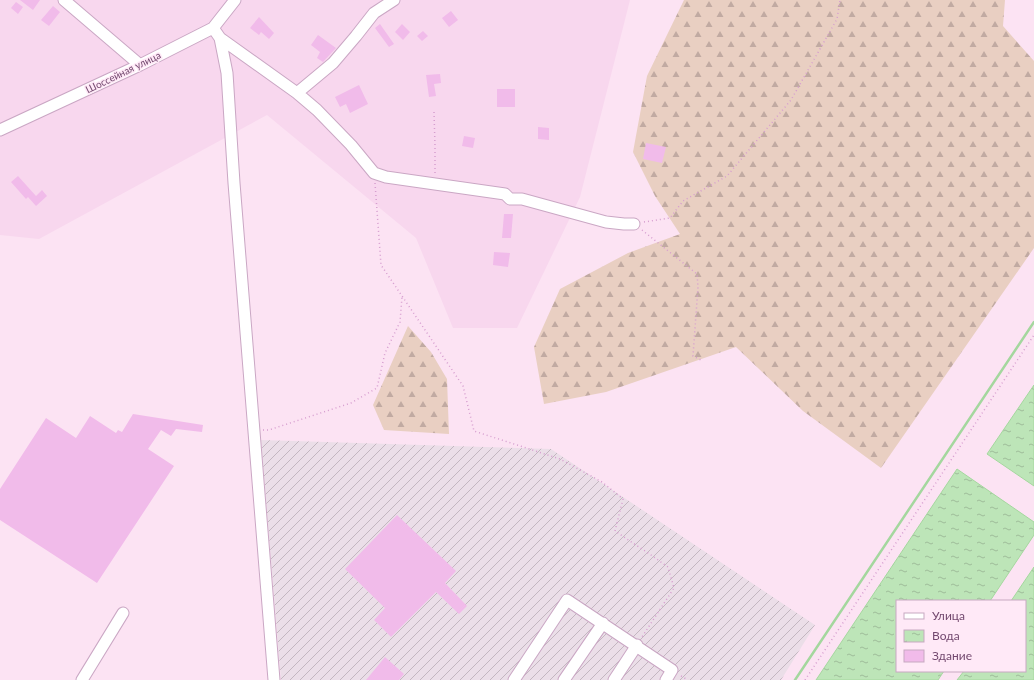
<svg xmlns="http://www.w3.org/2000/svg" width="1034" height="680" font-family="Lato,sans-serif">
<defs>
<pattern id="industrial-furrows" width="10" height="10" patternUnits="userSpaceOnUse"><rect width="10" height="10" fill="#ebdee8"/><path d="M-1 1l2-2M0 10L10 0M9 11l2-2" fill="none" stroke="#c3b6c0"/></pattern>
<pattern id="forest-firs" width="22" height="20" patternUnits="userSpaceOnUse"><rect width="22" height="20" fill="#e9cfc2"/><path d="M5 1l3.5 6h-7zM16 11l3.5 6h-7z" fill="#c1aaa2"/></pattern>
<pattern id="water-ripples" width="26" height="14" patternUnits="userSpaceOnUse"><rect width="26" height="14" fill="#bde5b8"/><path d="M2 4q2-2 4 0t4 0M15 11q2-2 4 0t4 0" fill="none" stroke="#9ebc9a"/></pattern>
</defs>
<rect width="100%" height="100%" fill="#fce3f3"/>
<path fill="#f8d7ee" d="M0,0h630l-50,197 -63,131h-64l-37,-90 -149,-123 -228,124 -39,-4z"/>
<path fill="url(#industrial-furrows)" d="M261,440l290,9 264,176 -34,55h-500z"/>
<path fill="url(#forest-firs)" d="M684,0h321l-2,26 31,35v187l-153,220 -78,-57 -67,-64 -130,45 -62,12 -10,-57 26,-58 68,-36 52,-19 -25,-38 -22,-44 14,-76z
M408,326l23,26 16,27 2,55 -65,-4 -11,-25z"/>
<path fill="url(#water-ripples)" stroke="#a4d79e" d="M1034,385v101l-47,-32z
M957,469l77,53v13l-44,66h-93v70h47l-6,9h-122z
M1034,567v113h-77l7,-9h61v-70h-14z"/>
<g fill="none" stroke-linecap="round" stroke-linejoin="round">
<path stroke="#a4d79e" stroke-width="2.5" d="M795,680l239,-358"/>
</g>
<path fill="#f1bbea" d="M20,0h20l-7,10z
M16,2l7,5 -5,7 -7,-6z
M53,6l7,6 -11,14 -8,-6z
M451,11l7,9 -9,7 -7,-9z
M259,17l15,16 -5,6 -8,-7 -2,3 -9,-7z
M380,24l14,20 -5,3 -14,-19z
M402,24l8,8 -7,8 -8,-8z
M423,31l5,5 -6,5 -5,-5z
M318,35l18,13 -13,14 -6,-4 3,-6 -9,-7z
M440,74l1,9 -7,1 2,12 -7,1 -3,-22z
M359,85l9,19 -18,9 -4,-9 -6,3 -5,-10z
M497,89h18v18h-18z
M538,127l11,1v12l-11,-1z
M464,136l11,2 -2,10 -11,-2z
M646,143l20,4 -4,16 -19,-4z
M18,176l18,20 6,-6 5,6 -11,10 -8,-9 -2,2 -15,-17z
M504,214h9l-2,24h-9z
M494,252l16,1 -2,14 -15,-2z
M133,414l70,11 -1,7 -26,-3 -5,7 -10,-6 -13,19 26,17 -77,117 -97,-63v-31l46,-71 30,20 14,-22 26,17 2,-3 4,2z
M397,515l59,56 -11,12 22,23 -8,8 -23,-22 -45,45 -17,-17 11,-12 -40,-39z
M385,657l19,17 -5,6h-33z"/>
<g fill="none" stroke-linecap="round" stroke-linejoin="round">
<g stroke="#caa7c4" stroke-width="13">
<path id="minor" d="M64,0l76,65
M213,28l7,10 77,55 20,17 34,35 23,28 12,4 119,17 5,5h12l84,23 18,2h10
M220,38l7,35 7,110 40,497
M297,93l36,-30 23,-27 18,-23 20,-13
M0,130l140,-65 73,-37 22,-28
M82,680l41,-67
M514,680l53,-80 105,70 -6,10
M564,680l39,-57
M614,680l23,-35"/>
</g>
<path stroke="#d69ecf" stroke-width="1.5" stroke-dasharray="1 3" stroke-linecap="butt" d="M434,112l1,34v28
M375,183l6,82 82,121 11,45 86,28 42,23 21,17 -8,32 36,24 17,12 6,21 -32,49
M644,222l26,-4 13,-17 44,-25 64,-76 46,-81 3,-19
M642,230l55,44 1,13 -5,69 10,5
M263,430h6l82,-27 26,-15 8,-35 15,-31 2,-25
M681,676l7,4
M805,680l229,-345"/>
<use href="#minor" stroke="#fff" stroke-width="11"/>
</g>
<g text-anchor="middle" stroke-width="3" stroke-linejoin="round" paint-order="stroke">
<g font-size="10" fill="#73496f" stroke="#ffe9f7">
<text transform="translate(123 72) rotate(-26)" y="4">Шоссейная улица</text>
</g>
</g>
<rect x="896" y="600" width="130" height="72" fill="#ffe9f7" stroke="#c7a9c1"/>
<rect x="904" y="613" width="20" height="6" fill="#ffffff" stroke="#c7a9c1"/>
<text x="932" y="620" font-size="12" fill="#73496f">Улица</text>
<rect x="904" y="630" width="20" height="12" fill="url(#water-ripples)" stroke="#c7a9c1"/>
<text x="932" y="640" font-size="12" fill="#73496f">Вода</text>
<rect x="904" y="650" width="20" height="12" fill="#f1bbea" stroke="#c7a9c1"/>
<text x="932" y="660" font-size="12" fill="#73496f">Здание</text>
</svg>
